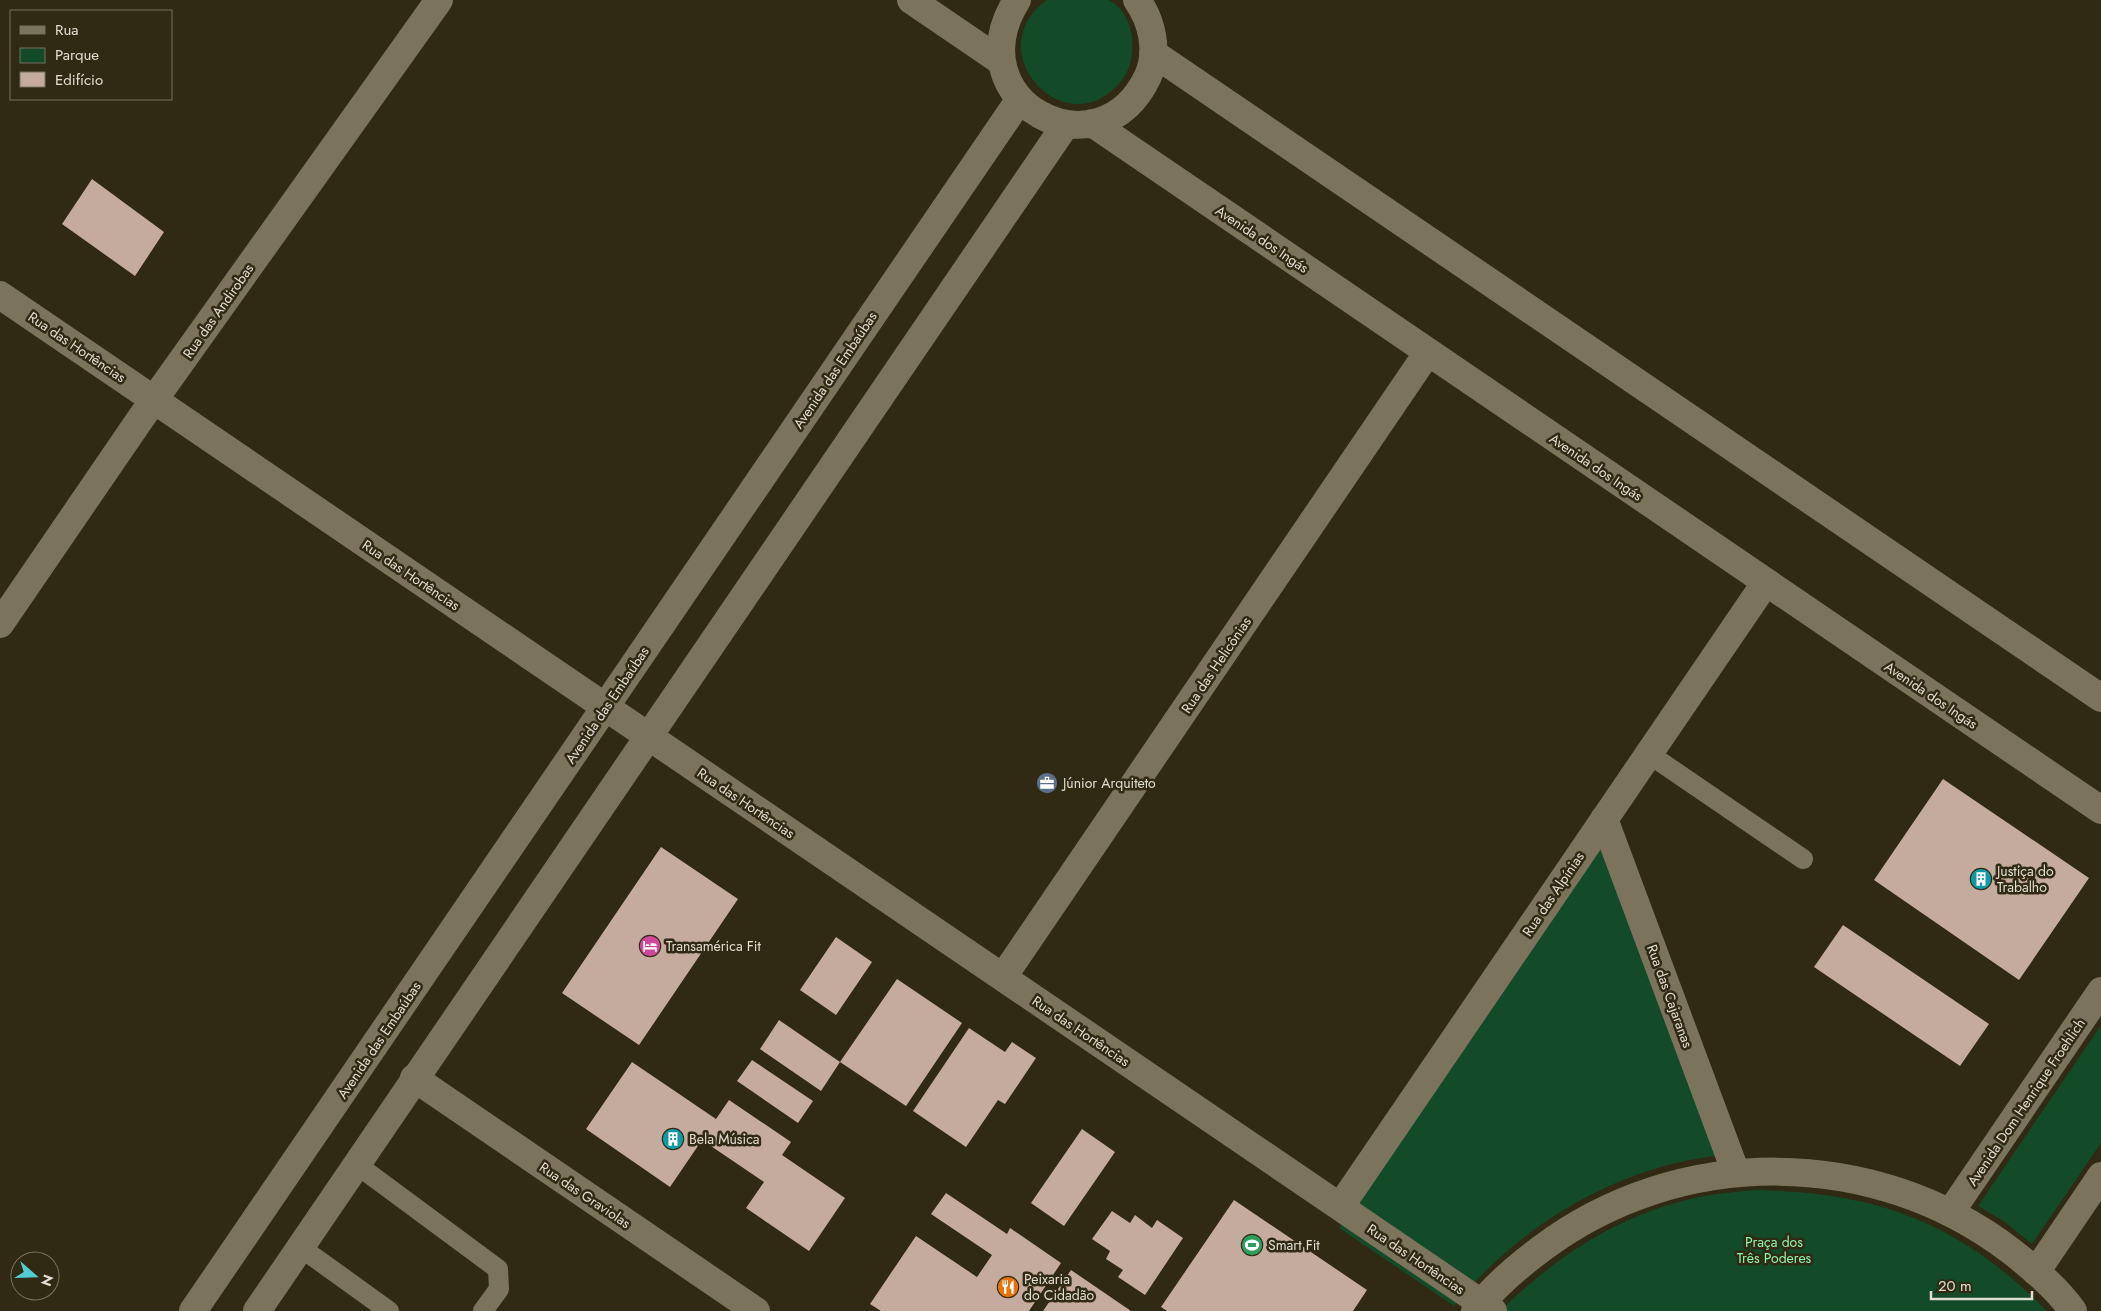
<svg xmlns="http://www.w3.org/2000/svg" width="2101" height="1311" font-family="Jost,sans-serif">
<rect width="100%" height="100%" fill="#302914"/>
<path fill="#134a27" d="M1047,0c12,0 52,0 61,0 28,12 31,59 14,80 -55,70 -146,-30 -75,-80z
M1601,844l115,312c-102,12 -198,71 -262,150l-115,-78z
M2101,1025v118l-69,101 -27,-22 -27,-16z
M1754,1190c123,2 205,32 293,121h-547c58,-57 123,-99 204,-115 16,-3 33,-4 50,-6z"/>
<path fill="#c5ab9e" d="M92,179l72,53 -29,44 -73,-52z
M1943,779l146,99 -70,102 -145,-100z
M661,847l77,52 -99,146 -77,-52z
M1843,925l146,99 -29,42 -146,-99z
M836,937l36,25 -36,53 -36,-25z
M897,979l65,44 -56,83 -66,-44z
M779,1020l61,42 -19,29 -61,-42z
M969,1028l36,24 7,-10 24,16 -31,46 -7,-4 -32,47 -53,-36z
M752,1060l61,41 -15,22 -61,-42z
M632,1062l84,57 13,-19 62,42 -9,13 63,43 -36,53 -63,-43 18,-26 -62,-42 -32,47 -84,-58z
M1082,1129l33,23 -51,74 -33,-23z
M946,1193l61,41 3,-6 51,35 -32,48h-148l-11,-7 46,-68 61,41 15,-22 -61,-41z
M1234,1200l133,90 -14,21h-186l-6,-4z
M1112,1211l18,12 5,-8 17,13 5,-8 26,18 -38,57 -27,-18 5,-7 -17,-11 4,-8 -18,-12z
M1071,1270l60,41h-88z"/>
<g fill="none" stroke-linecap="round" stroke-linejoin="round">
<path stroke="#7b735c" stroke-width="20" d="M1649,754l154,105
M356,1164l142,105 1,20 -16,22
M300,1247l89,64"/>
<path stroke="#7b735c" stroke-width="28" d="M0,295l1493,1016
M0,624l141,-206 298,-418
M1604,819l132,354
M1003,977l425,-625
M414,1078l342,233
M1340,1207l426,-625"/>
<path stroke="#7b735c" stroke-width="28" d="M911,0l91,62
M1017,0c-64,102 83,179 131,76 11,-25 4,-55 -11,-76
M1153,53l948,645
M1092,123l1009,687
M1950,1213l151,-222
M2036,1272l65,-96
M193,1311l827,-1212
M257,1311l809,-1187
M1475,1311c18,-24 42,-44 66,-62 138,-104 333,-103 470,2 22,17 46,37 62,60"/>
</g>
<defs>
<g id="office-disc" transform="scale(1.125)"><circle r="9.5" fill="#5c6f8a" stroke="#302914"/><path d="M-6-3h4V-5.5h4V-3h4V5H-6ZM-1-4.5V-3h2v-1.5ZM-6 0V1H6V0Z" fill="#fff"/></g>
<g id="building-disc" transform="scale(1.125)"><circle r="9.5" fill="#0f9aa8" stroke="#302914"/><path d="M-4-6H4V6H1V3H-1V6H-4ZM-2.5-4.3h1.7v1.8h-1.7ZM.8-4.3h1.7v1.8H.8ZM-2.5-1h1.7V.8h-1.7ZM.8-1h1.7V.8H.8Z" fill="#fff"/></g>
<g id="hotel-disc" transform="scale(1.125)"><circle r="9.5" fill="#d1479c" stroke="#302914"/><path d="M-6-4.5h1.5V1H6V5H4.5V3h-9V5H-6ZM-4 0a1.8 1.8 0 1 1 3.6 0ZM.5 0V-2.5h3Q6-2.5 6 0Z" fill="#fff"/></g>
<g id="stadium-disc" transform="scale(1.125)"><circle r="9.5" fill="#2e9e5b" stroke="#302914"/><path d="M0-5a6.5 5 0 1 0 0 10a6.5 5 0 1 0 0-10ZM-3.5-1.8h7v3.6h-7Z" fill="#fff"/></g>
<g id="restaurant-disc" transform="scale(1.125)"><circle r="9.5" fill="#e8710a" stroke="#302914"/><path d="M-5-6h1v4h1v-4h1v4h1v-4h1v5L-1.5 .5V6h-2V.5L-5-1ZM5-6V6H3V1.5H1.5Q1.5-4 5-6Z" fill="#fff"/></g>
</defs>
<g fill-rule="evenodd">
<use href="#office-disc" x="1047" y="783"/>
<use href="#building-disc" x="1981" y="879"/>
<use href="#hotel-disc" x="650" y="946"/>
<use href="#building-disc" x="673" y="1139"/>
<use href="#stadium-disc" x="1252" y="1245"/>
<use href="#restaurant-disc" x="1008" y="1287"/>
</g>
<g text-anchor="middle" stroke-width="5" stroke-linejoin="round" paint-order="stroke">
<g font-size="14" fill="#e1ddd0" stroke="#302914">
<text transform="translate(1262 239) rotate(34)" y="5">Avenida dos Ingás</text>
<text transform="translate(218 311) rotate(-55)" y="5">Rua das Andirobas</text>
<text transform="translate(77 347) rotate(34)" y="5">Rua das Hortências</text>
<text transform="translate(835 370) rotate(-56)" y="5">Avenida das Embaúbas</text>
<text transform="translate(1596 467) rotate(34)" y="5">Avenida dos Ingás</text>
<text transform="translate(411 575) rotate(34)" y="5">Rua das Hortências</text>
<text transform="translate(1216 665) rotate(-56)" y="5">Rua das Helicônias</text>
<text transform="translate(1931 695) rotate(34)" y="5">Avenida dos Ingás</text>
<text transform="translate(607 705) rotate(-56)" y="5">Avenida das Embaúbas</text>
<text transform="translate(746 803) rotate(34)" y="5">Rua das Hortências</text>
<text transform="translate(1553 894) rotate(-56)" y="5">Rua das Alpínias</text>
<text transform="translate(1670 996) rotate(70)" y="5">Rua das Cajaranas</text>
<text transform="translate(1081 1031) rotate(34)" y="5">Rua das Hortências</text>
<text transform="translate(379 1040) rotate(-56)" y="5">Avenida das Embaúbas</text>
<text transform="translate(2026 1102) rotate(-56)" y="5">Avenida Dom Henrique Froehlich</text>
<text transform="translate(585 1195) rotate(34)" y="5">Rua das Graviolas</text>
<text transform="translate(1416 1259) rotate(34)" y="5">Rua das Hortências</text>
</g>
<g font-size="14" fill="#e1ddd0" stroke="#302914" text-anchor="start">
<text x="1063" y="788">Júnior Arquiteto</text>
<text x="1997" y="876">Justiça do<tspan x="1997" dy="16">Trabalho</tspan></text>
<text x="666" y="951">Transamérica Fit</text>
<text x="689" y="1144">Bela Música</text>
<text x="1268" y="1250">Smart Fit</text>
<text x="1024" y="1284">Peixaria<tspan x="1024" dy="16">do Cidadão</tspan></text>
</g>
<g font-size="14" fill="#8ef6aa" stroke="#302914">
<text x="1774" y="1247">Praça dos<tspan x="1774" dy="16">Três Poderes</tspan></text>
</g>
</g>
<rect x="10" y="10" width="162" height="90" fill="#302914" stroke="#77715f"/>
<rect x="20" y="26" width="25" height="8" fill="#7b735c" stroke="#77715f"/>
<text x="55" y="35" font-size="15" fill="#e1ddd0">Rua</text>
<rect x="20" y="48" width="25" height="15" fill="#134a27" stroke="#77715f"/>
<text x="55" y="60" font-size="15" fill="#e1ddd0">Parque</text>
<rect x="20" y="72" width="25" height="15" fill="#c5ab9e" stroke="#77715f"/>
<text x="55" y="85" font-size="15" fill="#e1ddd0">Edifício</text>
<g transform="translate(35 1276) rotate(110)"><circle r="24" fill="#302914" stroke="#77715f"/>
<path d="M0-4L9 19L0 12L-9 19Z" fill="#52ccd1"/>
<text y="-8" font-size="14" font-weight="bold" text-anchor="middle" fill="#e1ddd0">N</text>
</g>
<path d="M1931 1291v8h101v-8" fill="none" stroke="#e1ddd0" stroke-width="2.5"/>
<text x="1938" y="1291" font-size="15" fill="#e1ddd0" stroke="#302914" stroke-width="4" paint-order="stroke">20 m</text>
</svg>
